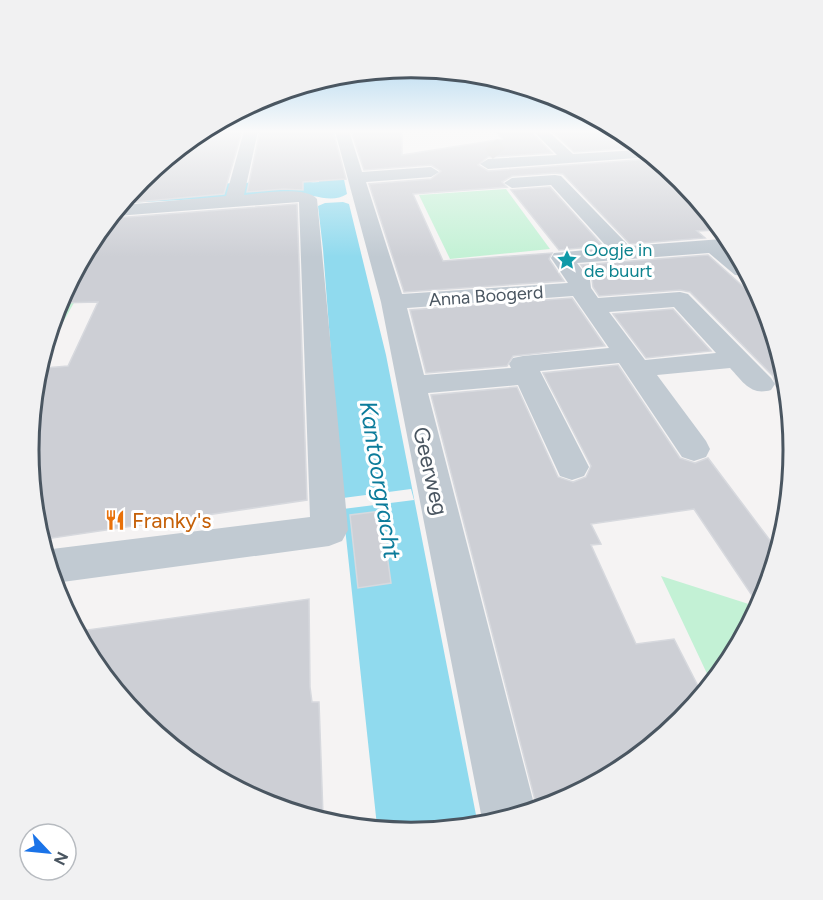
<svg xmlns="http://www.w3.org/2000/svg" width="823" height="900" font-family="Figtree,sans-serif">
<rect width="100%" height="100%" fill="#f5f3f3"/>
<path fill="#c3f1d5" d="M506,189l44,60 -100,10 -31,-64z
M75,301l-26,46 9,-44z
M661,576l97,31 -48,73z"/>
<path fill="#90daee" d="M317,131h17l13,63c-15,10 -35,0 -51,-1 -16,-2 -32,1 -48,-2l7,-5 64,-4z
M343,202l6,2 37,151 91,465 -66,13 -34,-7 -34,-317 -20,-260 -5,-43 7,-3z"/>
<path fill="#f5f3f3" d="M411,489l3,11 -71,9v-11z"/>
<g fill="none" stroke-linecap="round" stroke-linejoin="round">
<path fill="#90daee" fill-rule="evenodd" d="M306,181l8,2 3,5 -3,5 -189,10 9,-13 72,-6z"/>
</g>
<path fill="#cdcfd5" stroke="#d7d9de" stroke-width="1.5" d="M212,131h30l-18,63 -99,9 16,-24 24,-16 8,-1 3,-6z
M260,131h73l13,48 -43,3v8l-20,-1 -36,3z
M351,131h51v24l101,-16 -8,-8h36l21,22 -64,4 -10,8 10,6 163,-12 21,13h-7l14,10 -8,1 28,21 17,26 -19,1 8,7 -75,6 -67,-70 -8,-1 -43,3 -10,6 5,5 -94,7 30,67 109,-8 -3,6 15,22 -160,11 -35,-108 62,-5 10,-8 -10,-6 -67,5z
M552,131h59l24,17 -61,4z
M550,187l53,59 -44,4 -48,-60z
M297,204l10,296 -261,39 -18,-89 17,-82 23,-2 30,-64 -40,1 57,-85z
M708,255l58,52 17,86 -7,-7 -3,-10 -83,-84 -10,-2 -81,6 -6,-9 -1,-8 -11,-14z
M572,298l33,48 -92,10 -6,10 -81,7 -16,-63z
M673,309l38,42 -65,7 -33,-44z
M618,365l62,93 15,5 13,-5 67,89 -10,50 -6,9 -65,-97 -103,15 10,20 -10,1 45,99 38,-5 25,49v9l-17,24 -124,83 -21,4 -106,-413 86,-8 41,90 15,5 13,-5 5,-11 -48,-93z
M381,511l10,72 -33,5 -8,-73z
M309,599l1,88 2,15h7l4,113 -58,-11 -125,-83 -60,-90z"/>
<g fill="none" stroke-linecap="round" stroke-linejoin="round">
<path stroke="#caccce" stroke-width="16" stroke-dasharray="16 8" stroke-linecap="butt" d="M491,144l8,10"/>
<path fill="#c1cad2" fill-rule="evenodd" d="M244,131h14l-14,64c17,-2 63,-9 73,4l31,331 -6,11 -13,5 -274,37 -7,-33 4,-1 258,-32 -11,-315 -183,14 7,-11 103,-9z
M335,131h14l13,41 69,-5 8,5 -8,5 -65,5 36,112 166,-11 -17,-25 3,-5 54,-5 -57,-63 -39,3 -8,-5 8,-5 43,-3 6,1 68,70 93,-7 25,37 -12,-1 -26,-22 -132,10 13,17 1,8 7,10 82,-6 8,2 83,84 4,6 -4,6c-20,6 -28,-8 -41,-22l-73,7 49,66 4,8 -4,8 -12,4 -12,-4 -63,-94 -79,8 49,96 -5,9 -12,4 -12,-4 -42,-91 -90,8 107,415 -52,11 -2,-5 -100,-512zM573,296l36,52 -86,8 -10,2 -4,6 2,4 -87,7 -17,-67zM674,307l42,46 -71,7 -36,-48z
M533,131h15l25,23 65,-4 12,7 -162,12 -8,-5 8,-5 69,-4z"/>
</g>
<linearGradient id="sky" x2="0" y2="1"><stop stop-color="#85c3ea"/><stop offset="0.51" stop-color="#fafafa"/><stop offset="1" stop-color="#fafafa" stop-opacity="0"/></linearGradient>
<rect width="823" height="257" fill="url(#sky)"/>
<defs>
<g id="sight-bare" transform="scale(1.62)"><path d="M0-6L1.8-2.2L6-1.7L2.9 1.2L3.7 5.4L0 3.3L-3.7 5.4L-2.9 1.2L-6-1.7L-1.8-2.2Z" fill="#0f9aa8" stroke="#fff" stroke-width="2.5" paint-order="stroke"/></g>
<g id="restaurant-bare" transform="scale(1.62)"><path d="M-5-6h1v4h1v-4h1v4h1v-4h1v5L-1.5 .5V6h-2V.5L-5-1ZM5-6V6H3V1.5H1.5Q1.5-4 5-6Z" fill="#e8710a" stroke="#fff" stroke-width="2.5" paint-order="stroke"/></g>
</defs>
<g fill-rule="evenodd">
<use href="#sight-bare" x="567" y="260"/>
<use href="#restaurant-bare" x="115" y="520"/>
</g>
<g text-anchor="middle" stroke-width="6" stroke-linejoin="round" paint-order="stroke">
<g font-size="18" fill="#0d838f" stroke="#fff" text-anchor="start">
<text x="584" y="256">Oogje in<tspan x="584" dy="21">de buurt</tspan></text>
</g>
<g font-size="18" fill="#4a5661" stroke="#fff">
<text transform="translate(486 296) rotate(-4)" y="6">Anna Boogerd</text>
</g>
<g font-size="22" fill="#4a5661" stroke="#fff">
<text transform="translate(431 471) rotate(77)" y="8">Geerweg</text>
</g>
<g font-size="22" fill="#c56008" stroke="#fff" text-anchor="start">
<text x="132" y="528">Franky's</text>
</g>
<g font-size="24" font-style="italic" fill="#0c7c9b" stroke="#fff">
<text transform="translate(380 480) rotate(81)" y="8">Kantoorgracht</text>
</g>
</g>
<path d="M0 0H823V900H0ZM39 450a372 372 0 1 1 744 0a372 372 0 1 1-744 0Z" fill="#f1f1f2" fill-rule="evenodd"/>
<path fill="none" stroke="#4a5661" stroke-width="3" d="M39 450a372 372 0 1 1 744 0a372 372 0 1 1-744 0Z"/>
<g transform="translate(48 852) rotate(116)"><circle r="28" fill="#ffffff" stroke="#b7bbc0" stroke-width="1.5"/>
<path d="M0-4.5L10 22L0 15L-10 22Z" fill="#1a73e8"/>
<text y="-9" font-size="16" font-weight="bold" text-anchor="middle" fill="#4a5661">N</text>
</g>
</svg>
